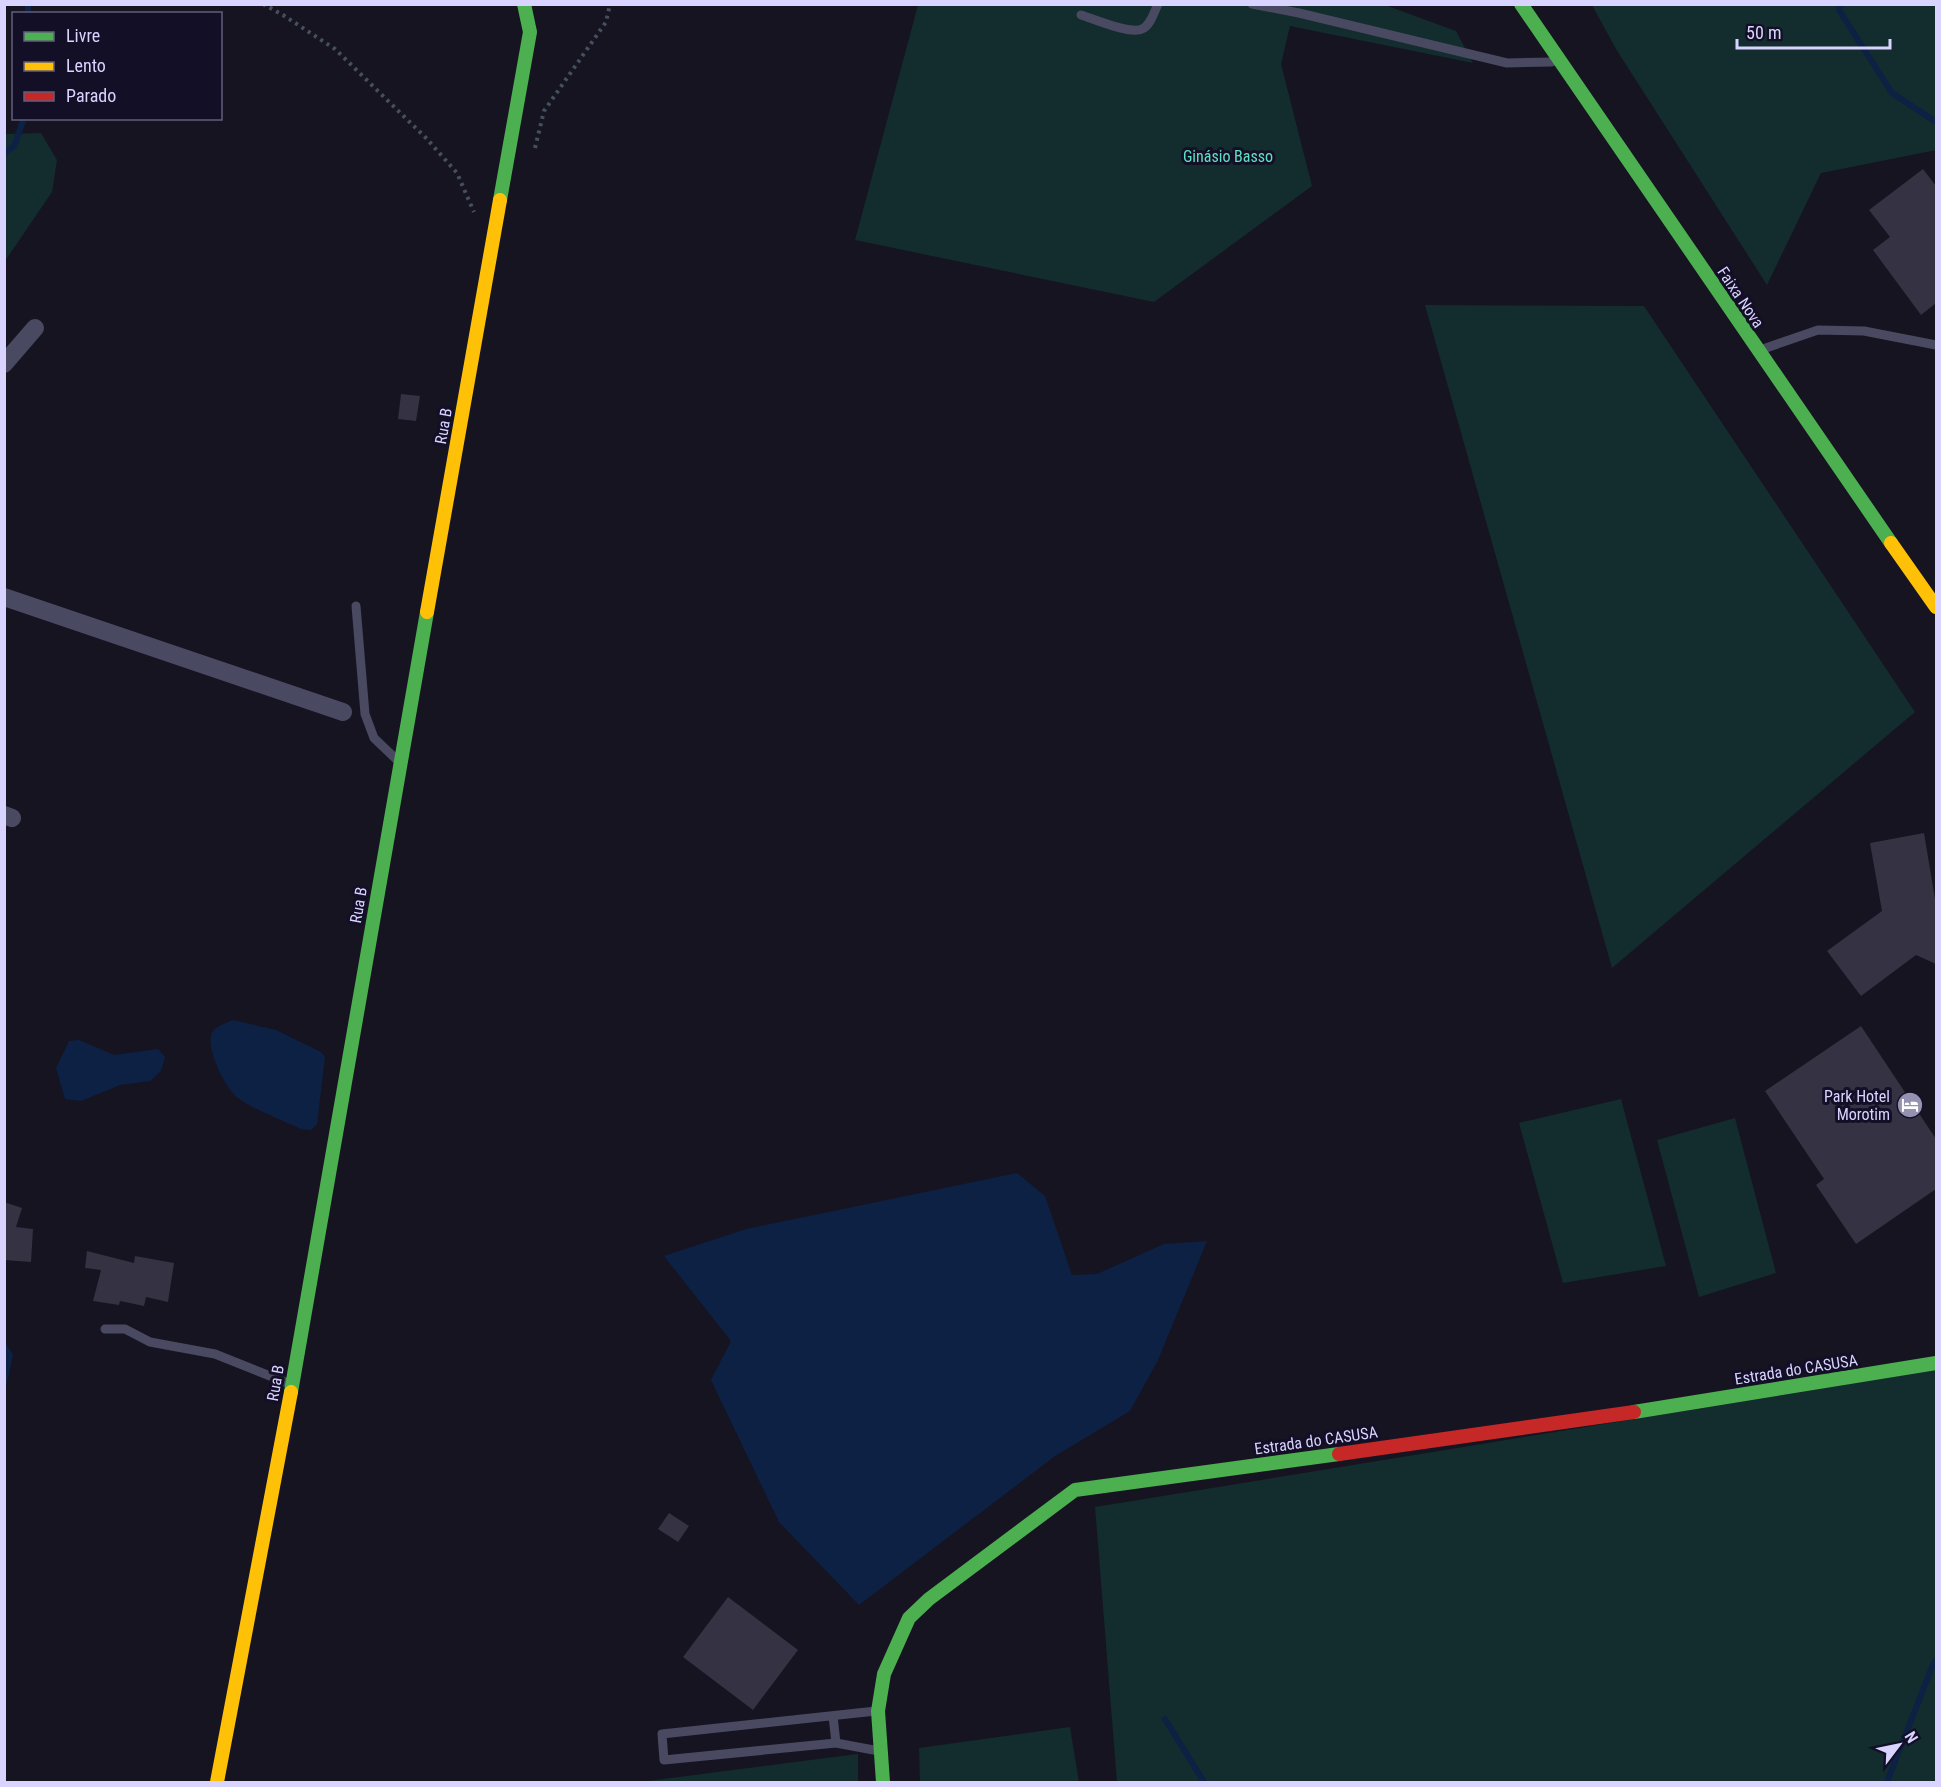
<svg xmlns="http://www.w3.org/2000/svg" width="1941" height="1787" font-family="'Roboto Condensed',sans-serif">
<rect width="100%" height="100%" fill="#161421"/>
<path fill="#132c2d" d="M918,5h467l71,26 17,32 -183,-37 -9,38 31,122 -158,116 -299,-62z
M1592,5h344v145l-115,23 -54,112 -151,-236z
M41,133l16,27 -5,32 -47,69v-127z
M1425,305l219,1 271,406 -303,256z
M1621,1099l45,167 -103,17 -44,-160z
M1735,1118l41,155 -77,24 -42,-157z
M1936,1370v412h-819l-22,-275z
M1070,1727l9,55h-159l-1,-34z
M858,1754v28h-218l217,-28z"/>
<path fill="#0d2144" d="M233,1020l43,10 45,22 4,5 -8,67 -6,6 -10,-1c-19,-9 -48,-20 -63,-31 -12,-8 -35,-54 -25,-67 4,-5 13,-8 20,-11z
M79,1040l35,15 44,-6 7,8 -4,14 -11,10 -30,4 -39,16 -16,-2 -9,-31 13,-27z
M1017,1173l28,23 27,79 25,-1 67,-30 43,-3 -49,119 -28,51 -75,45 -196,149 -80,-83 -68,-142 20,-39 -67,-85 82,-27z
M5,1342l8,13 -7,32 -1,25z"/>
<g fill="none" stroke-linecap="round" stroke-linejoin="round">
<path stroke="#0d2144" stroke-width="6" d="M1841,4l-2,6 53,83 44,29
M28,14v-10
M4,154l10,-8 10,-28
M1165,1719l39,63
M1887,1782l45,-115 4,-7"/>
</g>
<path fill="#343243" d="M1923,169l13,17v117l-15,12 -48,-65 17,-13 -21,-27z
M401,394l19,2 -4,25 -18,-2z
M1924,833l12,72v59l-20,-9 -55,41 -34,-45 55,-40 -12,-68z
M1861,1026l75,113v50l-80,55 -40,-59 8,-6 -59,-88z
M4,1202l18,6 -6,19 17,2 -2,33 -27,-2z
M87,1251l47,12 1,-7 39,7 -6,39 -22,-5 -2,9 -24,-5 -1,4 -26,-4 8,-31 -16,-2z
M669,1513l20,13 -11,16 -20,-13z
M728,1597l70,53 -45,60 -70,-53z"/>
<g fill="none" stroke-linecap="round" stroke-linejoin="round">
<path stroke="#44505f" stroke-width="4" stroke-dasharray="3 4.5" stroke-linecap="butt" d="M263,4l20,11 52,34 91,89 31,35 17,39
M535,148l9,-37 62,-89 4,-18"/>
<path stroke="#4a4962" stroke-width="9" d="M1252,4l47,9 208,50 45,-1
M1081,15c13,4 50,20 61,14 9,-4 12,-17 16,-25
M1763,349l55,-19 46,1 72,14
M356,606l9,108 9,24 23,22
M105,1329h20l25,13 65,12 75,30
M876,1711l-214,23 2,26 172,-17 43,8
M833,1716l3,27"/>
<path stroke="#4a4962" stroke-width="18" d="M4,364l31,-36
M4,597l339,115
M4,815l8,3"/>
<path stroke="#4caf50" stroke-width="14" d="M1521,4l370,539
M500,200l30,-168 -6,-28
M291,1392l136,-780
M1634,1412l302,-49
M883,1782l-5,-71 6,-37 25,-56 20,-19 146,-109 264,-36"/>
<path stroke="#ffc107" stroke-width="14" d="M1891,543l45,64
M427,612l73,-412
M217,1782l74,-390"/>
<path stroke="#c62828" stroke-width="14" d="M1339,1454l295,-42"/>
</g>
<defs>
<g id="hotel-disc" transform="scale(1.35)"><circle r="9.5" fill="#9591b1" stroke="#130f26"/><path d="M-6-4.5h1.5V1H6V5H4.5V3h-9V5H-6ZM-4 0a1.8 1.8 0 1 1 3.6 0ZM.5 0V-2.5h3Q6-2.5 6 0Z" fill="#fff"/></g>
</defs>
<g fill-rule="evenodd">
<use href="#hotel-disc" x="1910" y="1105"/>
</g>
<g text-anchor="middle" stroke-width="6" stroke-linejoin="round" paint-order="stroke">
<g font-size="16" fill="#5fe0c0" stroke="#130f26">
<text x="1228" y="162">Ginásio Basso</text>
</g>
<g font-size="16" fill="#d9d4ff" stroke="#130f26">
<text transform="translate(1741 297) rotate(56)" y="6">Faixa Nova</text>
<text transform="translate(443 426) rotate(-80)" y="6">Rua B</text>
<text transform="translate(358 905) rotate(-80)" y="6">Rua B</text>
<text transform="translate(1796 1369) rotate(-9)" y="6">Estrada do CASUSA</text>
<text transform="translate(275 1383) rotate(-80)" y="6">Rua B</text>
<text transform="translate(1316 1440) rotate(-8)" y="6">Estrada do CASUSA</text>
</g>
<g font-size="16" fill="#d9d4ff" stroke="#130f26" text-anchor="end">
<text x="1890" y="1102">Park Hotel<tspan x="1890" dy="18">Morotim</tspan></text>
</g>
</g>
<rect width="1941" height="1787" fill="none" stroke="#d9d4ff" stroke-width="12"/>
<rect x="12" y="12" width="210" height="108" fill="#130f26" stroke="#625e7d" stroke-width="1.5"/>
<rect x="24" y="32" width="30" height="9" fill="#4caf50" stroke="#625e7d" stroke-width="1.5"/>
<text x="66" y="42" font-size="18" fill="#d9d4ff">Livre</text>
<rect x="24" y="62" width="30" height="9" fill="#ffc107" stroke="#625e7d" stroke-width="1.5"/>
<text x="66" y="72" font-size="18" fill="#d9d4ff">Lento</text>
<rect x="24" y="92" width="30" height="9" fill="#c62828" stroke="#625e7d" stroke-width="1.5"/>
<text x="66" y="102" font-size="18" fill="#d9d4ff">Parado</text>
<g transform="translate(1899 1745) rotate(58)" stroke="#130f26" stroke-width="4.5" paint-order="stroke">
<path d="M0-4.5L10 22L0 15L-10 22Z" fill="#d9d4ff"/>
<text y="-9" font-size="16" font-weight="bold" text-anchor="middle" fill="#d9d4ff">N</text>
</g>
<path d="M1737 39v9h153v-9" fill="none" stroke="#d9d4ff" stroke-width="3"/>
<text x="1746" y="39" font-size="18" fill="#d9d4ff" stroke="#130f26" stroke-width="4.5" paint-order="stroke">50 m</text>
</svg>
